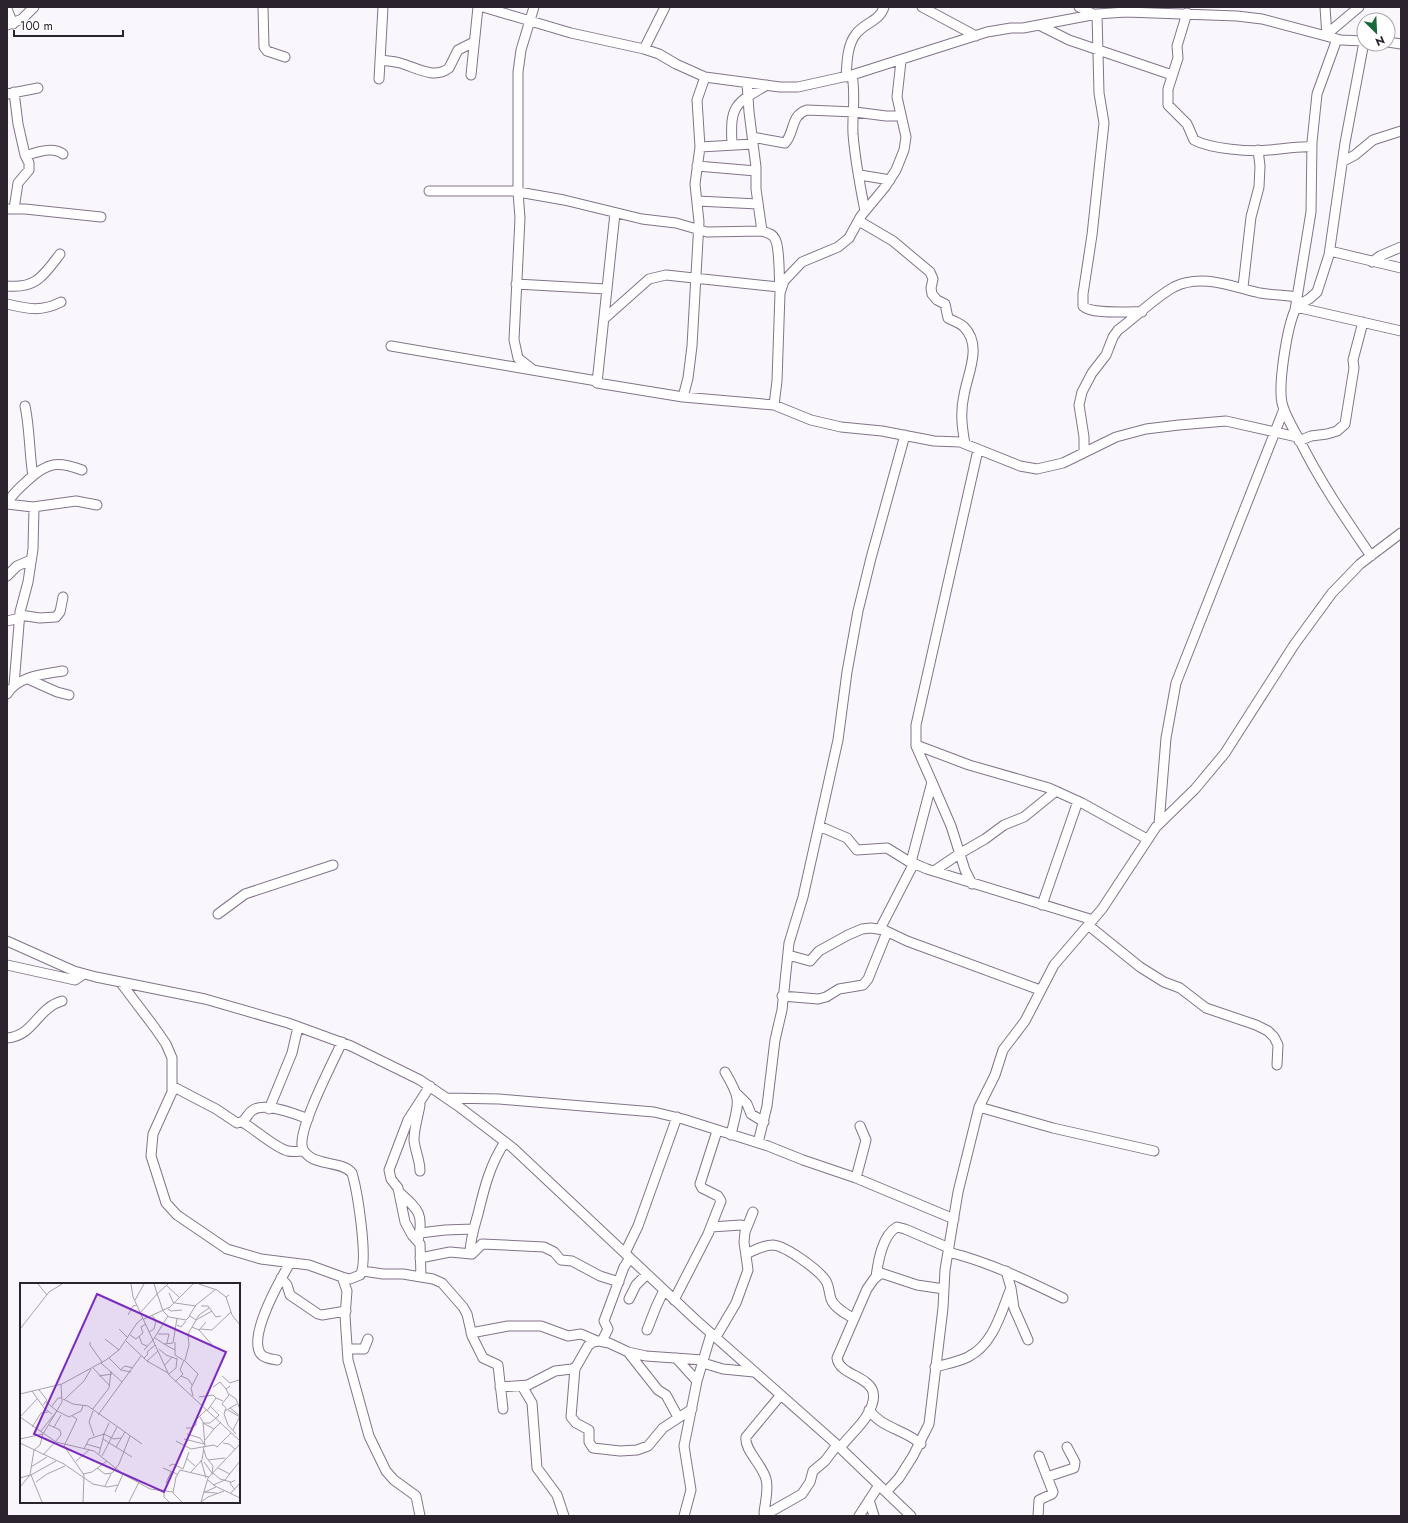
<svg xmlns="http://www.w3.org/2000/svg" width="1408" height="1523" font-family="Jost,sans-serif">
<rect width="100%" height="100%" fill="#faf7fc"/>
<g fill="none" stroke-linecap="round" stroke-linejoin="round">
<g stroke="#83738b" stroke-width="11">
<path id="street" d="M263,7l1,40 3,4 18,6
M483,7l88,26 73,16 15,5 17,10 29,13 75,10h18l54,-12 135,-43 24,-4h12l74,-14 29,-2 111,4 25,3 79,21 23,1
M922,7l54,29
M1079,7l14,7
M1325,7l2,29
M7,9l6,15
M1187,13l-10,33 1,12 -10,31v16l19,19 7,16c17,9 56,12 75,10 15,-1 28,-4 43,-3
M1097,14l2,79 5,30 -12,112 -9,59v12c9,9 46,5 59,6
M7,25l15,-6 12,-12
M1039,25l30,15 103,35
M1327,34l32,-27
M1337,39l-20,55 -5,48 -1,70 -16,98c-8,18 -17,74 -13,93 3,13 11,25 17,36 20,41 46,79 72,117
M1388,42l13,2
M644,49l21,-42
M380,60c7,1 13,1 20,3 15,4 34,17 49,5l9,-18 16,-8
M471,75l7,-68
M852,75c4,20 0,39 1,59 2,25 7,52 12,77
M846,77c1,-14 1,-32 10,-43 8,-11 24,-13 28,-27
M379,79l4,-72
M747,83l2,29 7,55v22l6,42
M14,92l4,32 7,31 4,8v7l-11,13 -4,26
M7,94l31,-6
M752,137l33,6c10,-10 5,-28 22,-33l48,2 31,4h15
M732,144c-2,-38 2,-40 35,-59
M700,147l53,-3
M26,156c10,-4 27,-10 37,-2
M1342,162l13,-7 18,-15 28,-9
M697,166l59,5
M860,175l30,5
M429,191h84l51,9 78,19 34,4 31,9 55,-1c6,2 11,3 13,8 5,8 4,42 5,54
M697,201l61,3
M7,209h18l76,8
M615,213l-18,170 86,14 91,8 37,15 30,7 41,4 52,10 26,1 60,24 17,3 26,-6 53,-26 30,-8 33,-4 47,-4 71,16
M859,221l34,20 37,31 3,7 -2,9 1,6 5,6 8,4 3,14c5,3 12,5 16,9 19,19 3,48 0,68 -4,17 -2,32 1,49
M1330,251l71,17
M1372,262l8,-6 21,-9
M516,284l90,5
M7,286c29,3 37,-11 53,-32
M1243,287l8,-70 8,-30 1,-21 -2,-16
M7,304c21,5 35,8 54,-2
M1296,306l13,-7 8,-7 12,-37 16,-112 19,-101
M1296,307l105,24
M604,319l45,-40 17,-4 113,12
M391,346l206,35
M532,369l-14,-11 -4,-18 6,-122 -2,-26v-120l3,-22 13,-43
M683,397l5,-19 4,-32 7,-124 -4,-38 5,-37 -3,-47 8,-23
M774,405l3,-24 3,-88 4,-12 18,-19 36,-15 11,-9 12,-22 24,-29 11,-17 8,-20 2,-13 -9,-40 4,-36
M25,406c5,23 4,46 8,70
M1299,441l12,-5 16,-2 10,-3 8,-7 9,-56 -1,-8 10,-38
M1084,452v-15l-5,-32 3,-13 10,-19 14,-18 7,-18 5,-7c18,-13 36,-32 56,-43 27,-14 59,0 86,6 12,2 25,2 37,4
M7,503c6,-10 13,-16 21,-23 20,-18 30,-19 54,-10
M7,504l26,3 43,-6 21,4
M7,576l10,-10 14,-6
M20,615l20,3 16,-1 4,-5 3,-15
M7,621l13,-3
M28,679l29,13 12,3
M14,685l6,-73 8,-30 5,-33 1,-42
M7,694c11,-18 37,-20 56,-23
M916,745l53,20 80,23 33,15 65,36
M1159,824l7,-86 10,-55 108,-274
M819,826l28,12 10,12 30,-2 21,13 19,8 166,51
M911,862l21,-80
M934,871l25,-17 26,-15 19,-14 20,-8 32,-26
M972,884l-7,-14 -14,-44 -19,-44 -16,-36v-21l62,-275
M1042,905l36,-104
M218,914l27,-20 88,-29
M1088,925l52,42 24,15 16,6 26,20 50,17 12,6 6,6 4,8 -1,20
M880,929l34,-66
M7,941l67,30 22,6 109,22 83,24 63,23 69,34 38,26 55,42 183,172 138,122 77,74
M788,955l22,6 9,-10 29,-16 14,-6 9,-1 13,2 23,11 133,49
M7,965l68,15 9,-6
M121,983l34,45 11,16 6,14v34l-19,42 -2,22 15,47 11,12 50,34 34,10 48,6 33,12 8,2 10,-4c9,-13 -3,-85 -8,-102 -9,-11 -31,-8 -42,-16 -4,-3 -8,-7 -8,-12 -2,-20 30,-81 40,-103
M782,996l36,3 8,-2 13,-8 24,-4 5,-6 19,-47
M7,1038c27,-2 30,-30 55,-37
M725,1072c18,30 13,30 6,63
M172,1086l44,23 21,14c10,-1 9,-9 16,-13 11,-8 43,4 55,9
M737,1094l10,10 4,10 13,8
M447,1098l52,1 155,13 29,7 85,27 35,14 53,18 98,41
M979,1107l74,21 101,23
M269,1109l23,-56 6,-26
M242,1122c13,7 33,26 46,29 5,1 11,0 16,0
M758,1143l9,-37 8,-66 7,-30 7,-67 14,-46 35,-157 9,-68 11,-61 13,-53 34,-123
M420,1171c0,-11 -5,-20 -6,-31 0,-12 4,-23 6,-35
M856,1178l10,-38 -6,-14
M399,1192c20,18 25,22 19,49
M711,1227l30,-2 6,2
M420,1233l25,-3 28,-1
M948,1252c41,10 78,28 115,46
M625,1253l13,-27 39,-109
M470,1254c0,-15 4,-26 8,-40 6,-25 12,-50 27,-72
M746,1254c9,-4 17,-9 27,-9 13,1 46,25 53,36 3,5 3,12 5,18 3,9 16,15 23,20
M420,1258l30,-6 22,2 10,-10 62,3 10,5 7,8 11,1 28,15 19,6
M363,1271l20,3h20l30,5 9,4 21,24 4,7 5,22 11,22 15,7 5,44
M1006,1271l5,17 3,20 14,32
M342,1277l5,14 -2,25 3,44 21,76 17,35 8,9 22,16 4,20
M421,1277l-1,-33 -8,-9 -7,-13 -7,-34 -7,-9 -2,-9 19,-50 22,-34
M876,1277c2,-15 6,-42 21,-50l8,2 44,19
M281,1278l6,7 3,10 28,19 4,1 24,-4
M629,1299l7,-14 11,-11
M674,1300l34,-66 13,-33 -3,-5 -16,-8 -2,-4 17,-53
M647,1330l9,-23 8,-17
M471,1333l37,-7h33l27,10 13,-2 16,7
M716,1337l20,-34 12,-33 -4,-28 1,-10 8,-20
M602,1341l6,-12 -4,-8 20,-54 6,-9
M347,1349h17l4,-10
M628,1352l30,38 8,5 12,22
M676,1358l21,23
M277,1360c-6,-1 -14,-2 -17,-7 -11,-19 20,-73 30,-90
M703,1363l20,6 31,3
M935,1367c11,-3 23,-5 33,-10 26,-13 33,-45 43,-69
M575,1368l-4,49 5,6 13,7v12l4,6 27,3 17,-1 11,-4 15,-18 29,-19
M522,1386l10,17 5,65 20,27 7,21
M500,1387l28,-2 27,-14 17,-2 4,-2 12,-21 5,-4 6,-1 10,2 19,9 18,4 57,4
M869,1410c14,19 35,19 52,34
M840,1448c8,-11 19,-20 26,-31 27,-43 -26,-36 -29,-59l30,-69 7,-10 7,-6 36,12 27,4
M1047,1477l27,-9 1,-6 -8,-15
M886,1492l13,-14 14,-22 16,-32 14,-116 2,-38 13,-78 21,-85 16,-32 8,-25 22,-29 29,-56 48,-56 54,-82 39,-38 30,-36 69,-108 38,-52 28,-29 41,-31
M869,1500l5,16
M765,1515l37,-21 8,-12 3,-11 12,-10 12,-16
M684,1516l7,-26 -7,-44 13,-65 14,-47
M765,1516l-1,-3c1,-11 5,-23 2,-34 -4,-15 -22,-29 -20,-42l34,-41
M859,1516l20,-31
M1038,1516l1,-16 13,-6 1,-2 -14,-36"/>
</g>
<use href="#street" stroke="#fff" stroke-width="9"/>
</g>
<g transform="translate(20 1283)">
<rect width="220" height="220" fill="#faf7fc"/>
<path fill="none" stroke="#a7a3aa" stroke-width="1" d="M18,1l9,11M111,1l2,13 36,78 71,66M134,1l9,27M179,1l18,6 9,7 3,-2M147,3l13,12M149,10l5,11M137,11l11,-10M206,14l6,18 8,10M115,17l9,-16M155,20l21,3M181,23h7l8,11 5,-1M148,26l3,2 11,-1M143,28l6,6 17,3 4,-4 6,4M121,29l16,-18M108,32l5,-9 4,-1M169,33l7,-11 20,-16M124,36l26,-12 23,-23M176,37l16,-9M157,42l4,2 5,-6M172,44l7,3 7,-8M0,46l29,-37 13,-8M99,46l9,9M180,46l12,1 19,-18M179,47l14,16M129,49l5,-3 2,-8 -4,-6M138,51h11l-2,9M110,52l6,4 7,-6 -2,-6 5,-3M119,53l3,8 5,2M135,55l9,6 9,-1M85,56l14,11M133,57l15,-24M106,58l21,20 21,12M70,59v3l12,17M155,59v13l8,5M153,60l4,-25M144,61l11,6M139,66l7,6 11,4M124,67l9,-10M89,75l12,12 10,2M124,75l4,-4 -1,-2 8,-7M165,77l4,-15 -1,-11 11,-19 10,-7M127,78l11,-10M81,80l21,19M144,83l8,-9M73,85l17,18M100,87l5,-4 8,2M149,91l7,-6 1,-10M79,93l13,-2M161,93l7,3 4,6M202,93l8,7 9,-3M155,99l8,-8 -3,-4 4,-10 14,14 -7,14 2,8M210,103l-4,3 3,6 -7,9 4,4 -2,6 4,11 8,9M193,104l7,-5 6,7M19,107l8,10 -4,5M12,108l12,17 8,6M0,111l42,-10 44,-24 13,-10 18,-27 6,-5M209,111l7,5 4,10M179,114l14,-2 3,3M43,116l10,5 15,2 37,26 -9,15M44,117l20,-19 7,-12M26,119l11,9M32,123l6,-8h4M190,123l9,9 -3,3M210,125l10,8M72,127l17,-22 2,-17M208,127l12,7M37,128l12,6 12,-6 2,-5M73,128l-4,11 5,14M187,128l9,-13 7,3M205,128l12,-7M78,132l43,-59M0,134l36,25 38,9 29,23 27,15 23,3M0,134l17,-18M180,134l3,5 2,25M183,140l11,6 7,-7M183,140h7l6,-5M29,142l11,5 1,5 -6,7M12,144l9,-14 7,-1M34,144l7,-12M166,145h5l5,-3v-5l10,-10M213,147l7,-14M20,149l17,-21M105,149l17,12M84,150l-1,6 29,18M23,151l19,-32 -1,-17M84,151l10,5 7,-1M167,151l13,4 5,7M0,156l23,-5M164,156l20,5M185,157l9,-11M156,158l15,8 23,-4 3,2 14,-14M0,160l44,21 29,20 14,3 11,-2M203,160l6,1 6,5M66,161l14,4M44,163l20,29 -1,27M44,163l13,-27 -5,-3M64,166l5,-10 15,-5 5,-11M184,167l2,7 7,9 -1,9M79,171l4,-15M23,172l12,-13M82,173l15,-29M166,175l9,8M181,177l5,18M188,177l17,-2M56,178l13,-11M184,179l8,11M149,183l4,-2 10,5M11,184l16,-10M77,185l8,6 7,-1 7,-9 11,-28M143,185l14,6M198,185l12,6M163,186l6,-17M171,189l11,-12 2,-13M193,190l7,6 11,3M63,191l9,-2 15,-11M11,192l11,27M0,195l10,-3 4,-25 6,-5 3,-11M188,197l7,6 25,12M215,197l-5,3 5,7M16,199l11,-8 18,-8M146,200l5,-11M193,202l12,-5 15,-19M85,203l6,-12M0,204l9,-11 27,-15M144,206v8l5,5M95,209l8,-18M183,209l14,1M185,209l11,-5M211,210l9,-10M109,219l10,-20M162,219l-9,-9 3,-16 4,-7 29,7M181,219l7,-24 32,-34M181,219l7,-5 16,-6"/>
<path fill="#7b2cbf" fill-opacity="0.15" stroke="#7b2cbf" stroke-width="2" d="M77,11l129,58 -62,140 -130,-58z"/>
<rect width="220" height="220" fill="none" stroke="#2b242e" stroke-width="2"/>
</g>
<rect width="1408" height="1523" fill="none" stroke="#2b242e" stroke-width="16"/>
<g transform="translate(1376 32) rotate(156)"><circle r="19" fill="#ffffff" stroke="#aaa7ab"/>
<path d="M0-3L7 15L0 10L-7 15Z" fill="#196a3a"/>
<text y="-6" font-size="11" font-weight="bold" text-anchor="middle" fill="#2b242e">N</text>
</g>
<path d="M14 30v6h109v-6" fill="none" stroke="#2b242e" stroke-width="2"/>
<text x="20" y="30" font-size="12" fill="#2b242e" stroke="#ffffff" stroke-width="3" paint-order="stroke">100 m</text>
</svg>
